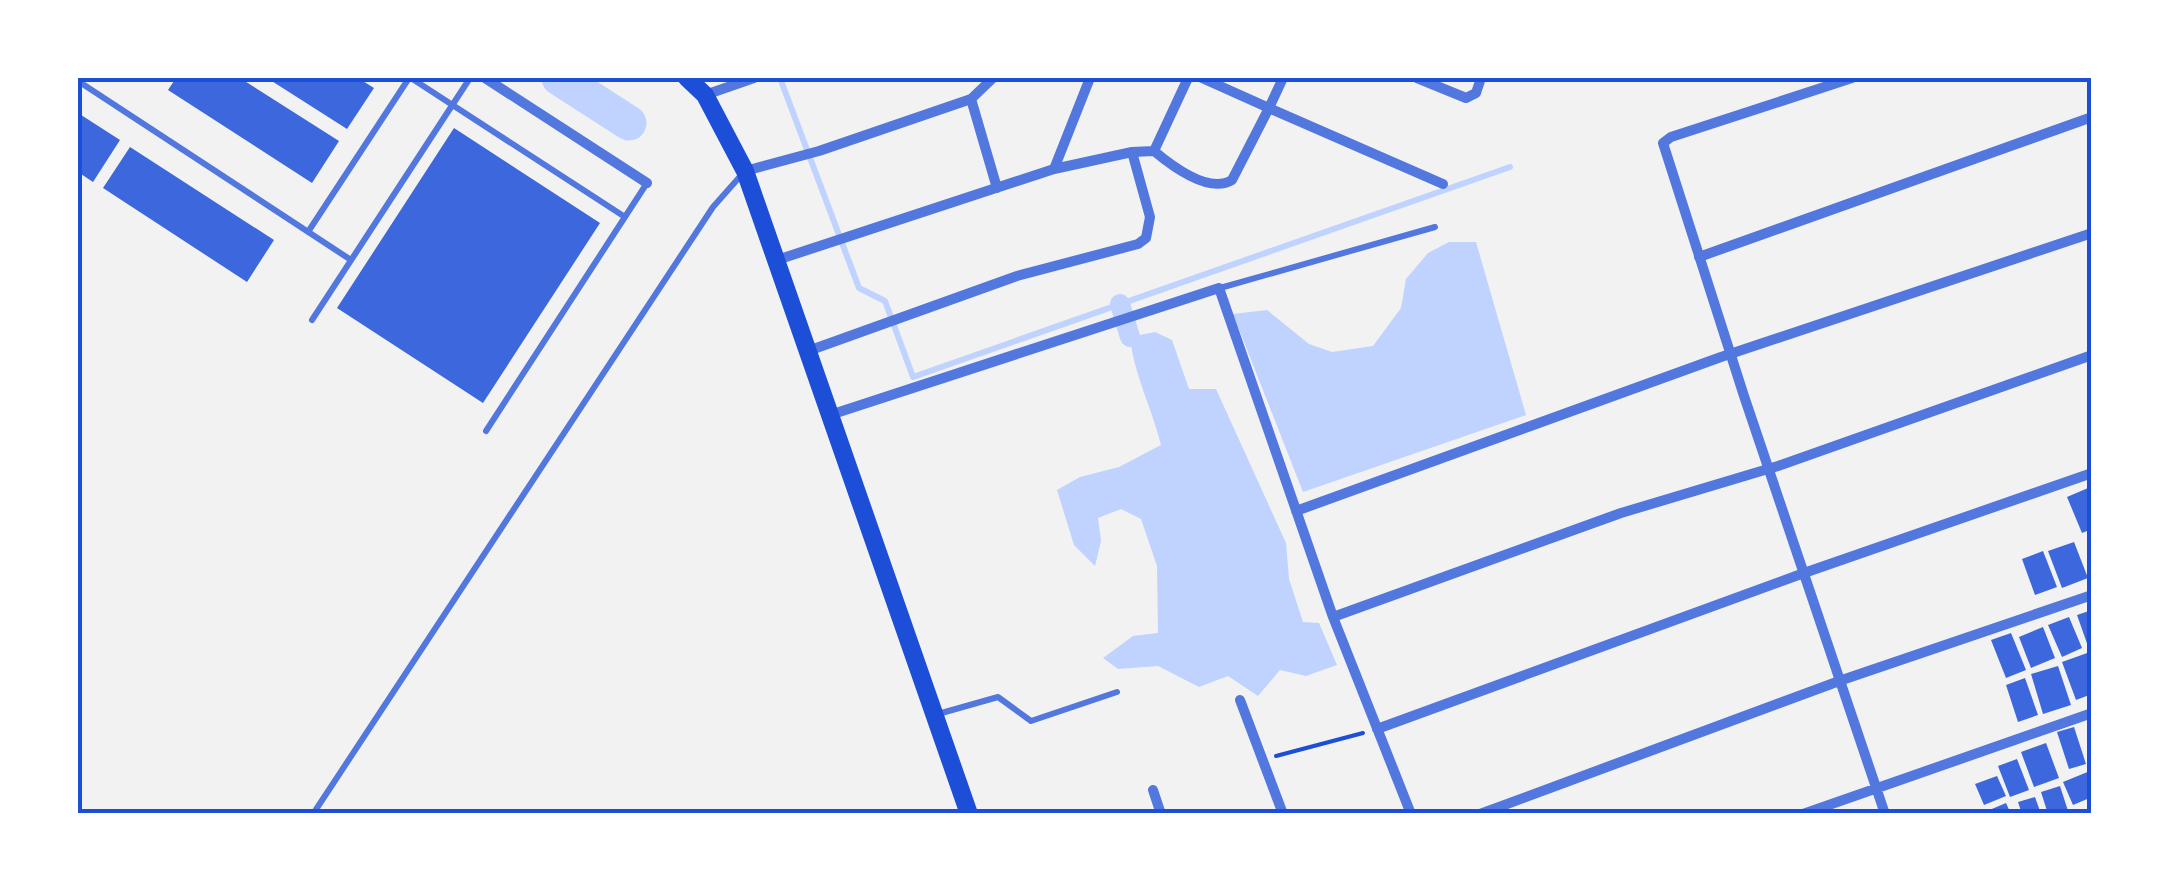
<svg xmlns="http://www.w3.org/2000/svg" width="2169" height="891" font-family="'Titillium Web',sans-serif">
<rect width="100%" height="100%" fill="#f2f2f2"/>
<path fill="#bfd3fe" d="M1449,242h27l50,173 -223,77 -70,-178 34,-4 42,34 23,8 41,-6 28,-38 5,-29 22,-26z
M1155,332l17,8 17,49h27l70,154 3,36 14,43 16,1 18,42 -31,11 -26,-6 -22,26 -30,-20 -29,11 -41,-21 -40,3 -15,-11 30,-22 25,-3 -1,-67 -16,-47 -20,-10 -23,9 3,23 -6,25 -21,-21 -17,-55 23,-13 39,-10 42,-22c-9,-37 -27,-70 -31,-108z"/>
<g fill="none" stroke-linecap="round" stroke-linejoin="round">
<path stroke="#bfd3fe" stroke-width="6" d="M780,78l79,210 26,13 28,76 597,-210"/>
<path stroke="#bfd3fe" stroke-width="20" d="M1120,304l10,33"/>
<path stroke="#bfd3fe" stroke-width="35" d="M559,78l70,45"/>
</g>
<path fill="#3d67dc" d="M176,78h64l99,63 -27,42 -144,-93z
M267,78h91l16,10 -27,41z
M78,113l42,27 -27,42 -15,-10z
M454,128l146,95 -117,180 -146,-95z
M130,147l144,93 -27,42 -144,-94z
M2088,488l4,8v33l-10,4 -15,-36z
M2074,542l14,36 -26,10 -14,-37z
M2043,551l14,36 -22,8 -13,-36z
M2092,610v84l-16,6 -14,-38 28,-10 -13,-37z
M2069,617l13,31 -20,9 -14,-32z
M2043,627l12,31 -24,10 -12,-31z
M2011,633l15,37 -20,8 -15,-38z
M2058,666l13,39 -28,9 -12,-40z
M2025,678l13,37 -20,7 -12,-37z
M2074,727l12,37 -17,5 -12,-37z
M2046,743l13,35 -25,9 -13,-35z
M2017,759l12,31 -19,7 -12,-31z
M2090,771l2,26 -19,8 -10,-23z
M1997,776l9,20 -22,9 -9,-21z
M2060,786l9,28h-21l-7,-22z
M2035,797l6,17h-19l-4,-12z
M2006,803l5,11h-31z"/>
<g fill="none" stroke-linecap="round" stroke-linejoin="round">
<path stroke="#1d4ed8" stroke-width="4" d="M1276,756l87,-23"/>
<path stroke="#5277de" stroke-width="6" d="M411,78l214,139
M78,81l273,179
M308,232l101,-154
M1220,288l215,-61
M312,320l158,-242
M486,431l161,-248
M938,714l60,-17 33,24 86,-29
M313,814l400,-607 31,-35"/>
<path stroke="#5277de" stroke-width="10" d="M485,78l162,105
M1202,78l67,30 14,-30
M1417,78l49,20 10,-5 5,-15
M1852,78l-181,59 -8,6 81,253 141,418
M705,95l49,-17
M971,99l26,89
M1154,151l34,-73
M1054,169l36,-91
M745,171l74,-20 152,-52 22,-21
M1699,257l393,-140
M777,260l277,-91 78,-17 22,-1c18,15 55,43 78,29l37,-72 174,76
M808,351l209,-75 121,-32 8,-6 4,-21 -18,-65
M830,415l389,-127 114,329 78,197
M1296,511l425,-154 371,-124
M1333,617l288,-104 157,-47 314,-111
M1240,700l43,114
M1377,729l427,-156 288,-100
M1153,790l8,24
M1480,814l362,-134 250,-85
M1803,814l289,-101"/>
<path stroke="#1d4ed8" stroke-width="18" d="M687,78l18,17 40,76 224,643"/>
</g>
<rect width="2169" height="891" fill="none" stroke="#ffffff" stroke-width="160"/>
<rect x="80" y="80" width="2009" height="731" fill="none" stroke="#1d4ed8" stroke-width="4"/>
</svg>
